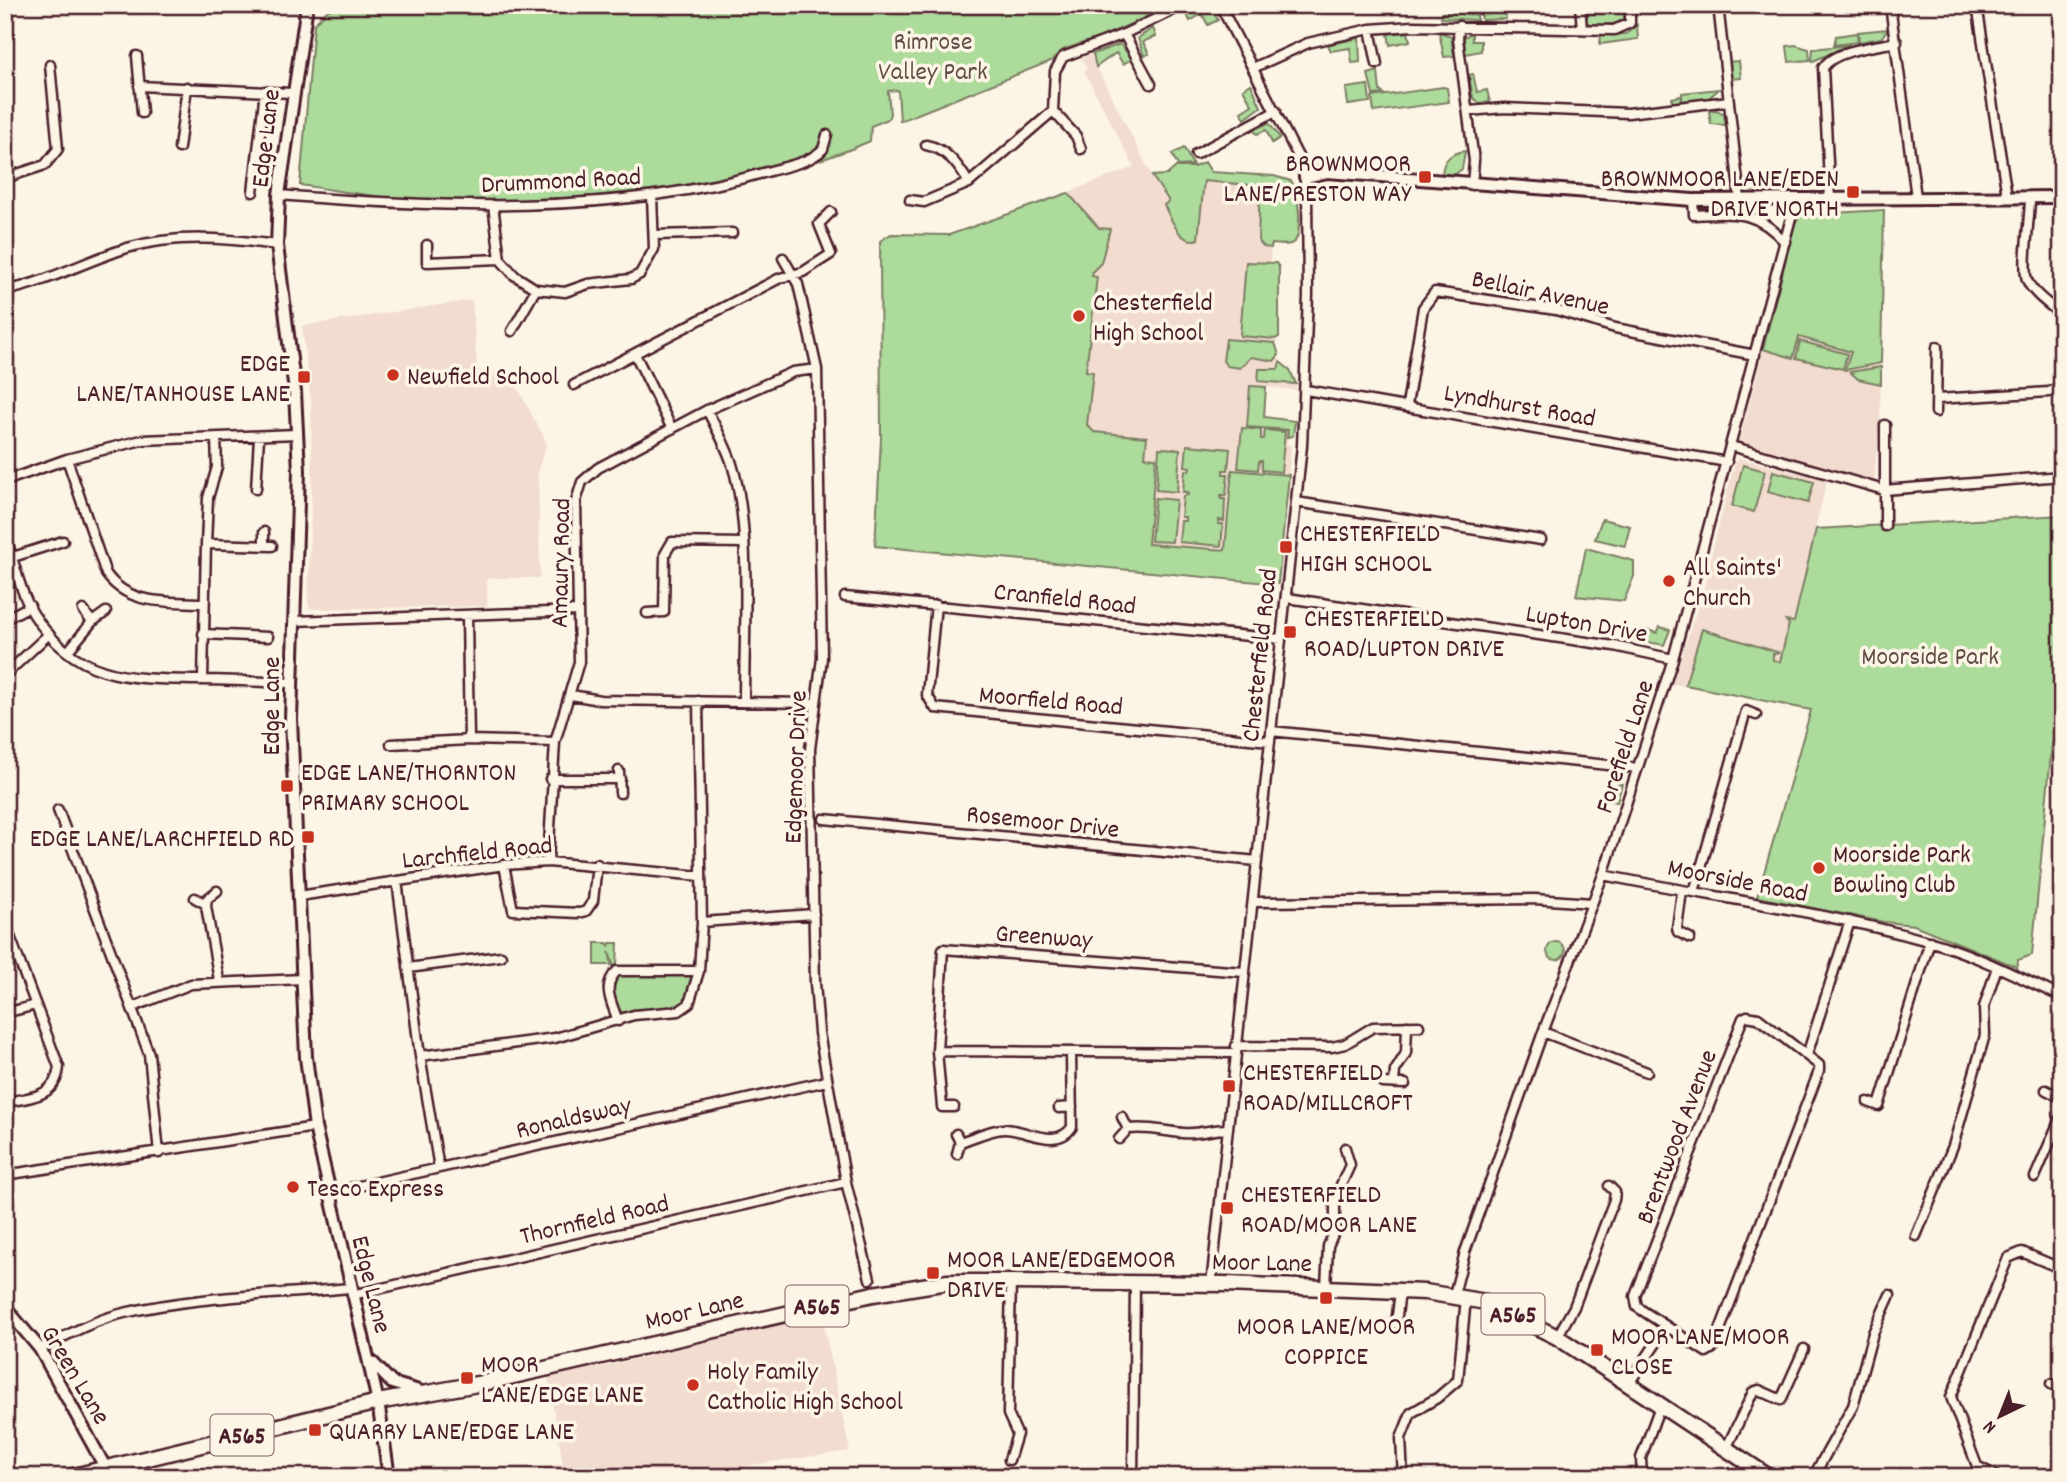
<svg xmlns="http://www.w3.org/2000/svg" width="2067" height="1482" font-family="Dekko,sans-serif">
<rect width="100%" height="100%" fill="#fcf5e5"/>
<filter id="ink" filterUnits="userSpaceOnUse"><feTurbulence type="fractalNoise" baseFrequency=".0143" numOctaves="2"/><feDisplacementMap in="SourceGraphic" scale="14" xChannelSelector="R" yChannelSelector="G"/><feConvolveMatrix kernelMatrix="1 2 1 2 8 2 1 2 1" color-interpolation-filters="sRGB"/></filter>
<g filter="url(#ink)">
<path fill="#f2dccf" d="M1095,53l-3,5 60,118 86,-3 50,6 9,10 1,48 -8,7h-19l-1,18 9,5v70l-4,4 3,5 -1,12 13,12 7,12 -1,8 -30,-3 -2,31 31,3 -2,15 -5,1 -1,6 4,3 -13,138 -403,-38 6,-107 -1,-198 11,-7 47,3 33,-8 163,-62 -50,-96 3,-2 -6,-11z
M1884,210l-4,209 -6,61 -135,-37 59,-226 6,-5z
M472,300l6,80 30,-10 39,73 -9,26 2,109h-53v28l-176,3 -3,-4 4,-129 -1,-74 -9,-76z
M1739,458l88,22 -53,221 -102,-17 37,-111 -2,-2 28,-108z
M821,1312l29,139 -106,15 1,11h-265l83,-13 -16,-90 33,-8 21,1 48,-11 17,-9z"/>
<path fill="#acdb9b" stroke="#7b7d63" stroke-width="2" d="M342,5h832l-73,32 -38,13 -12,11 -151,60 -2,-31 -10,1 2,23 -2,5 -17,7 -1,15c-54,25 -115,36 -174,44 -100,13 -212,22 -312,12 -28,-3 -56,-8 -84,-12l14,-161 14,-14z
M1479,5h26l1,14 -24,1z
M1605,5h21l-3,18 -34,3 -3,-7 3,-8z
M1200,7l12,3 6,10 -10,5 -6,-11 -12,7 -4,-8z
M1477,9v11l-36,-2 1,-5z
M1637,25l1,14 -38,5 1,-9 25,-1z
M1153,28l3,8 -13,6 6,12 -5,2 -6,-18z
M1888,29l-7,9 -22,4 -1,-10z
M1408,32l2,9 -20,4 -2,-11z
M1439,32l12,4 3,20 -10,1z
M1472,33v8h9v10l-16,3 -1,-17z
M1857,33l1,9 -24,3 2,-9z
M1359,38l1,24 -8,1 -2,-15 -19,3 -3,-6z
M1120,44l12,15 -9,5 -7,-11 -20,14 -3,-13z
M1795,45l14,4 1,11 -21,2 -2,-16z
M1850,45l-37,16 -1,-1 1,-11z
M1739,61l2,17 -11,1 -3,-17z
M1378,71l2,20 4,3 -11,1 -5,-21z
M1473,74l4,18 10,-2 3,12 -10,1 -7,-5 -4,-23z
M1251,84l10,23 -16,12 -4,-7 11,-7 -9,-16z
M1368,85l2,17 -22,3 -2,-17z
M1443,87l4,1 2,14 -75,10 -2,-15z
M1719,89l-10,9 -37,5v-5l9,-2 1,5v-8z
M1717,110l7,4 2,11 -15,-1 -2,-13z
M1269,123l11,15 -8,5 -6,-13 -9,4 -4,-4z
M1184,148l9,17h-1l-14,1 -6,-12z
M1465,151l-3,18 -8,6 -12,-1c1,-15 9,-21 23,-23z
M1205,162l6,10 63,4 17,5c8,8 12,54 3,61 -6,5 -15,2 -22,2l-1,4 -7,-1 -6,-7 2,-54 -56,-5 -6,58c-18,7 -27,-21 -34,-34l5,-4 -17,-25 15,-1 9,-8h18z
M1068,193l31,35 11,1 -9,34 -9,9v4l5,1 -11,94 7,1 -6,53 7,7 53,5 -2,20 11,1 -8,86 77,6 7,-80 57,5 -11,109 -403,-38 6,-107 -1,-198 11,-7 58,1z
M1884,210l-3,153 -36,7 6,-18 -52,-15 -6,21 -30,-9 32,-126 5,-8z
M1246,262l30,1 3,4v70l-4,2 -35,-3z
M1226,339l49,4 4,12 -5,6 -23,-4 -11,11 -13,-2 -4,-5z
M1800,341l47,13 -4,15 -47,-11z
M1280,362l10,8 6,14 -38,-3 1,-12h19z
M1881,367v17l-23,-5 -8,-7z
M1250,386l16,1 -2,30 31,4 -2,15 -6,1 1,-7 -41,-3z
M1242,428l19,2v9h3l1,-9 20,2 -4,40 -19,-2v-9h-3l-1,9 -20,-2z
M1187,445l43,4 -2,21h-5v4h5l-2,21h-5v4h4l-1,22 -5,-1v4h4l-2,22 -42,-4 2,-21h4v-4h-4l2,-21 5,-1v-3h-5l2,-22 4,1 1,-4 -5,-1z
M1159,448l21,1 -3,43 -21,-2z
M1743,465l22,6 -11,41 -22,-6z
M1773,471l41,11 -6,21 -40,-11z
M1155,498l21,2 -4,42 -21,-1z
M2062,515v229l-10,-1 -20,212 -14,5 -1,7 -103,-42 -30,-3 -127,-25 54,-187 -126,-25 17,-56 78,24 -7,1v6l7,2 9,-38 -3,-3 8,1 22,-93z
M1602,519l28,7 -5,20 -30,-7z
M1586,548l48,13v15l-10,25 -48,-5z
M1660,627l10,3 -6,15 -29,-5v-9l7,4 5,-5 10,3z
M1622,784l-5,18 -9,-2 -1,-14z
M1547 951a9 9 0 1 1 18 0a9 9 0 1 1-18 0Z
M595,943h12l2,3 1,-3h8l-1,22 -3,2 -5,-15 3,13h-17z
M625,973l64,2 4,6 -7,21 -10,7 -52,5c-16,-9 -16,-34 1,-41z"/>
<g fill="none" stroke-linecap="round" stroke-linejoin="round">
<g stroke="#4a1f2b" stroke-width="13">
<path id="street" d="M1580,5l2,24
M1718,5l22,195
M1890,5l26,192
M1977,5l30,191
M2061,5l1,2
M1459,26l-1,13 16,122 -2,24
M1370,29l7,35
M1124,34l27,50
M137,56l5,57
M1253,68l55,-25 62,-14 43,-3 201,4 16,-7v-18
M139,86l153,7
M1053,111l23,25 5,13
M1469,111l35,-3 124,5 101,-12
M926,145c21,4 32,20 43,38l84,-72 2,-40 8,-14 61,-23 60,-29
M179,148l8,-61
M1196,154l80,-43
M5,178l40,-13 13,-16 -8,-84
M253,192l12,-101
M279,195c156,13 340,21 491,-24 17,-5 40,-8 53,-22l4,-14
M2030,198c0,19 -8,68 -3,82 6,14 23,25 35,35
M1830,199l-7,-131c10,-18 54,-22 74,-26
M910,200l14,2 45,-19
M1693,200l1,15c42,-2 61,-6 91,27
M493,205l7,54 14,16 22,14 29,3 23,-8 43,-5 9,-5 14,-25 -2,-53
M654,235l78,-2
M427,245v17l73,-3
M783,258l15,26 19,85 5,289 -12,91 5,234 4,50 27,149 24,97
M5,291c42,-9 81,-30 122,-43 49,-14 100,-10 150,-3
M512,331l24,-42
M635,354l37,75
M574,385l206,-107 23,-6 28,-18 -12,-30 12,-12
M1306,390l421,72
M1937,399l112,-7 13,-6
M1407,405l16,-97 12,-16 121,18 59,18 140,27
M707,410c9,18 19,35 25,54 20,63 12,168 12,237
M1936,412l1,-65
M1731,446l153,44 178,-14
M5,481l62,-22
M256,489l3,-52
M1296,502l245,38
M1885,526v-101
M5,535c9,25 15,58 29,80 43,66 97,64 166,65 30,0 61,2 91,3
M206,544l66,2
M264,545v-13
M13,557l50,-16
M845,597l436,42
M1287,598l327,48 59,13
M203,603c-36,-2 -74,3 -97,-29l-39,-115 75,-19 155,-6
M936,605l-9,90 8,13 335,33
M83,610l9,12
M647,613l17,-1 1,-58 7,-12 71,1
M467,616l2,124
M5,619l25,-13
M294,621l284,-10
M203,634l65,3
M68,651l24,-29 14,-10
M6,674l43,-40
M203,680l3,-136 2,-46 9,-31 -1,-29
M571,695l29,5 214,3
M1271,731l367,37
M391,744l78,-4 86,2
M619,771l1,22
M550,779h70
M58,810l91,244 10,99
M824,819l433,42
M548,862l7,-120 24,-80 -3,-161 6,-19 16,-14 109,-58 86,-38 24,-3
M504,865l9,45 66,3 7,-2 7,-10 4,-37
M1603,875c108,22 219,36 325,66 47,13 90,36 134,56
M397,881l23,175 19,112
M217,891l-10,8 -1,7 13,74
M1682,891l-5,37 1,4 12,6
M1694,892l52,-181 10,4
M299,896l205,-31 44,-3 153,14
M195,898l11,6
M1254,902l281,-3 57,4
M702,922l112,-8
M5,923l54,144c-3,30 -28,31 -54,35
M408,968l93,-12
M133,1007l58,-23 112,-5
M5,1013l31,-8
M1747,1016l11,2 61,47v6l-106,277 -7,4 -69,-45 -2,-11 108,-278z
M618,1021c-6,-18 -17,-35 -1,-50h82
M1543,1032l104,40
M1236,1046l96,1 13,-3 28,-17 46,-1
M937,1051l298,2
M1807,1055l43,-134
M420,1056l135,-18 79,-23 45,-4 10,-7 10,-33 3,-49 -4,-221
M1383,1083l22,1
M1394,1083l1,-12 11,-18 1,-27
M2046,1090l16,8
M6,1102l2,17
M1868,1102l11,4 51,-165
M954,1107h-12l-5,-56 6,-102 301,23
M1059,1108l13,-1
M1128,1129c24,-2 33,2 55,4 13,2 29,-4 44,-4
M956,1134l4,8 -3,12
M1119,1139l9,-10 -6,-12
M960,1142c13,-4 29,-12 43,-13 22,-1 53,22 69,-2l-1,-74
M5,1175l310,-48
M2035,1177l27,-63
M328,1193l499,-112
M1916,1236l37,-90 32,-111 -1,-28 13,-40
M1211,1285l91,-839 6,-151 -1,-102 -5,-29 -82,-159
M1326,1288l2,-42 7,-16v-32l15,-33 -5,-17
M352,1295l494,-113
M1454,1295l11,-43 78,-220 60,-157 70,-216 123,-460
M1396,1324l4,-33
M1557,1337l17,-30 40,-107 1,-8 -6,-6
M40,1349c27,-14 54,-29 84,-36 70,-17 154,-18 226,-25
M2051,1384l11,5
M1628,1385l39,-58
M1726,1449l27,-57 6,-2 22,10 23,-51
M1009,1460l8,-26 -9,-20 3,-132
M1133,1477l2,-194
M1403,1477l-2,-39 10,-25 26,-15 21,-18 8,-82
M1642,1477l-1,-19 19,-52
M1813,1477l40,-71 20,-73 17,-38
M1998,1477l-21,-11 -26,-69 57,-139 14,-6 40,17"/>
</g>
<g stroke="#4a1f2b" stroke-width="16">
<path id="secondary" d="M307,5l-28,190 -2,50 18,147 4,79 -8,248 15,338 9,70 63,275 11,75
M1305,177l22,-5 366,28 369,-3
M5,1307l35,42 65,118
M372,1362l20,21 30,9"/>
</g>
<g stroke="#4a1f2b" stroke-width="19">
<path id="highway" d="M70,1477l308,-75 105,-19 390,-89 75,-12h63l216,2 198,8 61,10 71,35 212,140"/>
</g>
<use href="#street" stroke="#fcf5e5" stroke-width="8"/>
<use href="#secondary" stroke="#fcf5e5" stroke-width="10"/>
<use href="#highway" stroke="#fcf5e5" stroke-width="14"/>
</g>
</g>
<g fill="#c8321e" stroke="#fcf5e5" stroke-width="2.5">
<rect x="1418" y="170" width="14" height="14" rx="3.5"/>
<rect x="1846" y="185" width="14" height="14" rx="3.5"/>
<circle cx="1079" cy="316" r="7"/>
<circle cx="393" cy="375" r="7"/>
<rect x="297" y="370" width="14" height="14" rx="3.5"/>
<rect x="1279" y="540" width="14" height="14" rx="3.5"/>
<circle cx="1669" cy="581" r="7"/>
<rect x="1283" y="625" width="14" height="14" rx="3.5"/>
<rect x="280" y="779" width="14" height="14" rx="3.5"/>
<rect x="301" y="830" width="14" height="14" rx="3.5"/>
<circle cx="1819" cy="868" r="7"/>
<rect x="1222" y="1079" width="14" height="14" rx="3.5"/>
<circle cx="293" cy="1187" r="7"/>
<rect x="1220" y="1201" width="14" height="14" rx="3.5"/>
<rect x="926" y="1266" width="14" height="14" rx="3.5"/>
<rect x="1319" y="1291" width="14" height="14" rx="3.5"/>
<rect x="1590" y="1343" width="14" height="14" rx="3.5"/>
<rect x="460" y="1371" width="14" height="14" rx="3.5"/>
<circle cx="693" cy="1385" r="7"/>
<rect x="308" y="1423" width="14" height="14" rx="3.5"/>
</g>
<g text-anchor="middle" stroke-width="7" stroke-linejoin="round" paint-order="stroke">
<g fill="#fcf5e5" stroke="#7f5f63" stroke-width="2">
<rect x="785.5" y="1285.5" width="63" height="41" rx="5"/>
<rect x="1481.5" y="1293.5" width="63" height="41" rx="5"/>
<rect x="210.5" y="1414.5" width="63" height="41" rx="5"/>
</g>
<g font-size="24" font-weight="bold" fill="#4a1f2b">
<text x="817" y="1314">A565</text>
<text x="1513" y="1322">A565</text>
<text x="242" y="1443">A565</text>
</g>
<g font-size="26" fill="#624e47" stroke="#fcf5e5">
<text x="933" y="49">Rimrose<tspan x="933" dy="30">Valley Park</tspan></text>
<text x="1930" y="664">Moorside Park</text>
</g>
<g font-size="26" fill="#4a1f2b" stroke="#fcf5e5">
<text transform="translate(264 138) rotate(-83)" y="9">Edge Lane</text>
<text transform="translate(561 179) rotate(-3)" y="9">Drummond Road</text>
<text transform="translate(1541 291) rotate(12)" y="9">Bellair Avenue</text>
<text transform="translate(1520 404) rotate(10)" y="9">Lyndhurst Road</text>
<text transform="translate(559 563) rotate(-89)" y="9">Amaury Road</text>
<text transform="translate(1065 597) rotate(6)" y="9">Cranfield Road</text>
<text transform="translate(1587 622) rotate(10)" y="9">Lupton Drive</text>
<text transform="translate(1258 655) rotate(-84)" y="9">Chesterfield Road</text>
<text transform="translate(1051 699) rotate(5)" y="9">Moorfield Road</text>
<text transform="translate(270 706) rotate(-90)" y="9">Edge Lane</text>
<text transform="translate(1623 746) rotate(-72)" y="9">Forefield Lane</text>
<text transform="translate(794 767) rotate(-88)" y="9">Edgemoor Drive</text>
<text transform="translate(1043 820) rotate(6)" y="9">Rosemoor Drive</text>
<text transform="translate(477 851) rotate(-6)" y="9">Larchfield Road</text>
<text transform="translate(1738 879) rotate(11)" y="9">Moorside Road</text>
<text transform="translate(1044 935) rotate(4)" y="9">Greenway</text>
<text transform="translate(573 1116) rotate(-13)" y="9">Ronaldsway</text>
<text transform="translate(1675 1136) rotate(-69)" y="9">Brentwood Avenue</text>
<text transform="translate(594 1218) rotate(-13)" y="9">Thornfield Road</text>
<text transform="translate(1262 1261) rotate(1)" y="9">Moor Lane</text>
<text transform="translate(373 1284) rotate(76)" y="9">Edge Lane</text>
<text transform="translate(694 1309) rotate(-13)" y="9">Moor Lane</text>
<text transform="translate(77 1374) rotate(59)" y="9">Green Lane</text>
</g>
<g font-size="26" fill="#4a1f2b" stroke="#fcf5e5" text-anchor="start">
<text x="1411" y="171" text-anchor="end">BROWNMOOR<tspan x="1411" dy="30">LANE/PRESTON WAY</tspan></text>
<text x="1839" y="186" text-anchor="end">BROWNMOOR LANE/EDEN<tspan x="1839" dy="30">DRIVE NORTH</tspan></text>
<text x="1093" y="310">Chesterfield<tspan x="1093" dy="30">High School</tspan></text>
<text x="290" y="371" text-anchor="end">EDGE<tspan x="290" dy="30">LANE/TANHOUSE LANE</tspan></text>
<text x="407" y="384">Newfield School</text>
<text x="1300" y="541">CHESTERFIELD<tspan x="1300" dy="30">HIGH SCHOOL</tspan></text>
<text x="1683" y="575">All Saints'<tspan x="1683" dy="30">Church</tspan></text>
<text x="1304" y="626">CHESTERFIELD<tspan x="1304" dy="30">ROAD/LUPTON DRIVE</tspan></text>
<text x="301" y="780">EDGE LANE/THORNTON<tspan x="301" dy="30">PRIMARY SCHOOL</tspan></text>
<text x="294" y="846" text-anchor="end">EDGE LANE/LARCHFIELD RD</text>
<text x="1833" y="862">Moorside Park<tspan x="1833" dy="30">Bowling Club</tspan></text>
<text x="1243" y="1080">CHESTERFIELD<tspan x="1243" dy="30">ROAD/MILLCROFT</tspan></text>
<text x="307" y="1196">Tesco Express</text>
<text x="1241" y="1202">CHESTERFIELD<tspan x="1241" dy="30">ROAD/MOOR LANE</tspan></text>
<text x="947" y="1267">MOOR LANE/EDGEMOOR<tspan x="947" dy="30">DRIVE</tspan></text>
<text x="1326" y="1334" text-anchor="middle">MOOR LANE/MOOR<tspan x="1326" dy="30">COPPICE</tspan></text>
<text x="1611" y="1344">MOOR LANE/MOOR<tspan x="1611" dy="30">CLOSE</tspan></text>
<text x="481" y="1372">MOOR<tspan x="481" dy="30">LANE/EDGE LANE</tspan></text>
<text x="707" y="1379">Holy Family<tspan x="707" dy="30">Catholic High School</tspan></text>
<text x="329" y="1439">QUARRY LANE/EDGE LANE</text>
</g>
</g>
<rect width="2067" height="1482" fill="none" stroke="#fcf5e5" stroke-width="28"/>
<rect x="14" y="14" width="2039" height="1454" fill="none" stroke="#4a1f2b" stroke-width="2.5" filter="url(#ink)"/>
<g transform="translate(2000 1416) rotate(223)" stroke="#fcf5e5" stroke-width="5" paint-order="stroke">
<path d="M0-5L12 26L0 18L-12 26Z" fill="#4a1f2b"/>
<text y="-10" font-size="19" font-weight="bold" text-anchor="middle" fill="#4a1f2b">N</text>
</g>
</svg>
